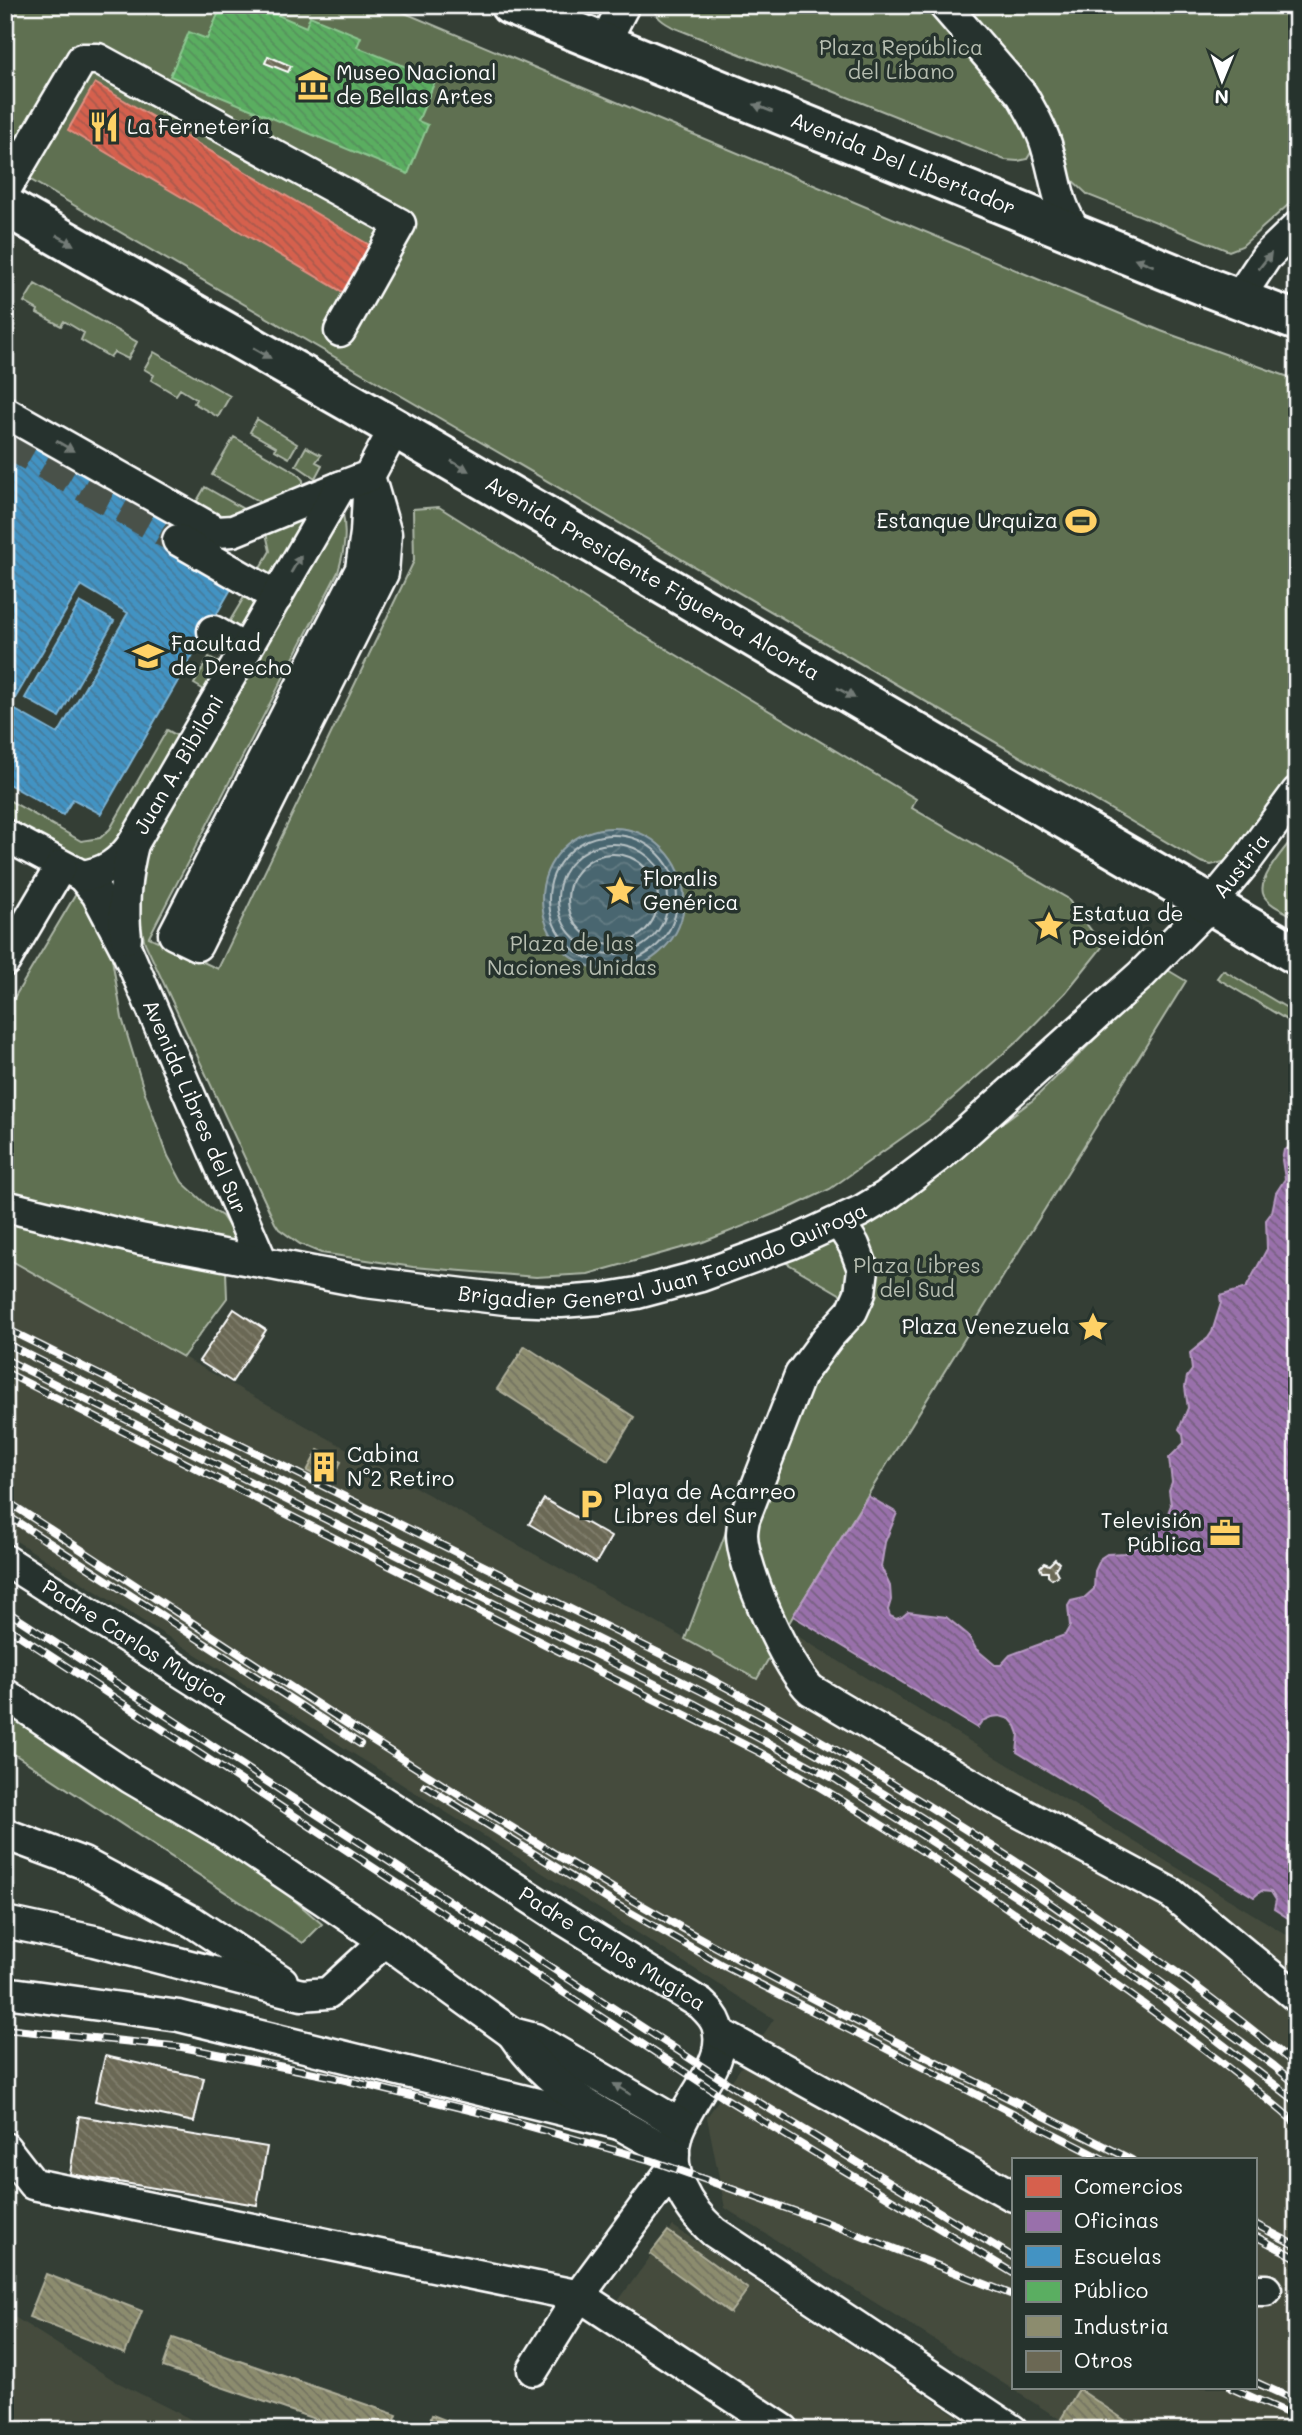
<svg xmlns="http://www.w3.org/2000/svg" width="1302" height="2435" font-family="Mali,sans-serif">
<defs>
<pattern id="water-waves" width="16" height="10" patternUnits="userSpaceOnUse" patternTransform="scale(1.75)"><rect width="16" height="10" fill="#4a666f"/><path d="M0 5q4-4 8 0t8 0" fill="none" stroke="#657d85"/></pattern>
<pattern id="shops-back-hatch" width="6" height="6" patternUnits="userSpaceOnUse" patternTransform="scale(1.75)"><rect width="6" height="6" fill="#d6604d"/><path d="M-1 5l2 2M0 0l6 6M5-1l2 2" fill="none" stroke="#a6594d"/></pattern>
<pattern id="offices-back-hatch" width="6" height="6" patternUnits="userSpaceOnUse" patternTransform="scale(1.75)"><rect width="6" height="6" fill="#9970ab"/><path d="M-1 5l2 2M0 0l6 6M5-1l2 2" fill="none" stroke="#766080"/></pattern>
<pattern id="schools-back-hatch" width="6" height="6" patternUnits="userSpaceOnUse" patternTransform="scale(1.75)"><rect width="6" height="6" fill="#4393c3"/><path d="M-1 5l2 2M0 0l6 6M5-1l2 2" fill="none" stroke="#467a99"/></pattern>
<pattern id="public-back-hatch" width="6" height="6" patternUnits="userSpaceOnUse" patternTransform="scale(1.75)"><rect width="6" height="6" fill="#5aae61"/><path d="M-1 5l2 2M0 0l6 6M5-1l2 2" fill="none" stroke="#56915b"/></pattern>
<pattern id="industry-back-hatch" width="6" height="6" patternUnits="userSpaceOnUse" patternTransform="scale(1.75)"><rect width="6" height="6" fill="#8c8c6e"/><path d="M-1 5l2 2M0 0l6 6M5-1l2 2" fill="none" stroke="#727260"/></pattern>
<pattern id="building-back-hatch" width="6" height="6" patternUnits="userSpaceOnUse" patternTransform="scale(1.75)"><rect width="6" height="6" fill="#6b6854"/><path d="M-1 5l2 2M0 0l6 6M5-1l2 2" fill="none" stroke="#817f6e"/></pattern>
</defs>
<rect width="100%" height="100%" fill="#343e35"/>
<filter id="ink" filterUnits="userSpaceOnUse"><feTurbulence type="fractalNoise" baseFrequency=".0143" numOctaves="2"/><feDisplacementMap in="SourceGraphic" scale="14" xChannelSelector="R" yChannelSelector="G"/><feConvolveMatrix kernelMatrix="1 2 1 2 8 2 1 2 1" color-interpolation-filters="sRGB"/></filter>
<g filter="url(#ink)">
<path fill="#444b3e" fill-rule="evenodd" d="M5,1257l752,422 29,-50 511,312v489h-220l-352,-222 -18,-91 67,-98 -769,-485zM1013,2160h242v228h-242z
M673,2226l305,204h-165l-195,-129z
M5,2311l110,70 97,49h-207z"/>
<path fill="#5e6f51" stroke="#aeb7a8" stroke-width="2" d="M5,5h381l775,326 136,49v387l-70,94 -16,4 -10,-3 -1196,-697z
M652,5h272l78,89 27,36 3,12v9l-5,8 -9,2 -13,-1 -330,-132c-11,-5 -20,-11 -23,-23z
M963,5h334v192l-55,49 -13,5 -141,-56 -16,-15 -17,-49z
M35,284l102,58 -9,17 -14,-7 -4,5 -29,-17 3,-7 -20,-12 -3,5 -24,-13 1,-3 -14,-8z
M154,352l76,44 -12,21 -24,-14 2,-4 -16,-10 -4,6 -25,-15 3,-5 -10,-6z
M257,419l40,25 -8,14 -14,-8 1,-3 -26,-15z
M234,437l63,36 6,7v9l-43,21 -2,-9 -46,-26z
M306,447l15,8 -5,7 6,3 -7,13 -19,-13z
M205,487l40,23 -15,12 -37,-14z
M439,507l166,105 311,187 -4,9 155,90 36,48 -37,46 -46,47 -91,80 -99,70 -36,17 -91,36 -115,32 -52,3 -123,-10 -92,-14 -21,-9 -21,-15 -4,-6 -130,-280c-8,-28 -7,-54 -4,-83l110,-202 91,-150c5,24 3,41 -4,64l-189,365 69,32 196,-408 -1,-52z
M309,513l-29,64 -26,2 16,-28 -5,-22z
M249,589l11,13 -15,39 -20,-12z
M209,657l20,11 -16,27 -19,-11z
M167,730l20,11 -58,100 -41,23 -83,-40v-26l76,43 19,-3 10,-9z
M1297,833v85c-10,-6 -27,-12 -33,-22 -9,-16 23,-50 33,-63z
M76,894l19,12 11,17 16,95 22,72 24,66 14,26 28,26 12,8 12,18 6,19 -235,-53v-187z
M1166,969l20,12 -393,635 -36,63 -72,-40 103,-269 60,-71 -63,-37 35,-19 52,-22 59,-39 52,-45 50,-37z
M1223,970l74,44v12l-80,-48z
M5,1218l52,17 169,36 1,27 -44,59 -178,-100z
M5,1710l275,178 42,36 -19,19 -298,-195z"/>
<path fill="url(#water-waves)" stroke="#92a3a9" stroke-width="2" d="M542 899a71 71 0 1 1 142 0a71 71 0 1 1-142 0Z"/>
<path fill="url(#shops-back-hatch)" stroke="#e29082" stroke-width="2" d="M95,83l283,167 -27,47 -283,-167z"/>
<path fill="url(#offices-back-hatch)" stroke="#b89bc4" stroke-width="2" d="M1297,1109v31l-6,-19 1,-9z
M1297,1140v781l-1,2 -22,-14 2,-9 -5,-8 -10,-1 -7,6 -237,-145 2,-18 -3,-8 -6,-7 -10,-3 -9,1 -9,4 -5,7 -184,-112 75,-120 29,17 -12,29 -4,25 9,19 1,14 -3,10 2,6 6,3 6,-2 6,-5 38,5 22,18 8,14 19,16h6l9,-10 55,-20 5,-9 -2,-20 3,-5 13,-3 10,-9 1,-18 6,-13 6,-4 18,-1 24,-12 8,-18 11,-10 3,-8 -2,-15 3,-8 -3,-24 15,-15 -1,-9 -4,-5 9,-21 -3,-21 2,-10 5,-7 -2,-17 18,-15 4,-6 9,-29 -1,-7 26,-8 21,-39 -1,-29 6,-8 4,-19 9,-14 -3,-19 2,-10 11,-5z"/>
<path fill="url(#schools-back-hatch)" stroke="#7bb3d5" stroke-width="2" fill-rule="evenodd" d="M5,429l178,102 51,53 -133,230 -28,-15 -10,16 -58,-33zM81,585l47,28 -70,121 -48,-27z
M80,602l34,19 -55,96 -34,-19z"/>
<path fill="url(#public-back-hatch)" stroke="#8cc690" stroke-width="2" d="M222,5h32l52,22 4,-11 51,21 -4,10 79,32 -18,42 10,4 -20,49 -238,-98 19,-44 18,7z"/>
<path fill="url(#industry-back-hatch)" stroke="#aeae9a" stroke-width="2" d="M525,1346l109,71 -26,43 -111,-71z
M318,1450l23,12 -11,21 -23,-12z
M668,2231l80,58 -18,24 -80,-59z
M46,2274l96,37 -17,43 -96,-37z
M173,2338l224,77 -6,15h-44l-184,-63z
M1079,2389l60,41h-62l-16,-11z
M432,2415l40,15h-46z"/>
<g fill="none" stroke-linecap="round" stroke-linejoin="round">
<path stroke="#b7c2c5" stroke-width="2" d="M549 899a64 64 0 1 1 128 0a64 64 0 1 1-128 0Z
M558 899a55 55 0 1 1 110 0a55 55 0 1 1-110 0Z
M568 899a45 45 0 1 1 90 0a45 45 0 1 1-90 0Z"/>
</g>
<path fill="url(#building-back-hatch)" stroke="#fff" stroke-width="2" d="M268,56l23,10 -3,6 -23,-9z
M234,1309l32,21 -34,52 -33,-21z
M544,1499l67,38 -15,26 -67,-39z
M1055,1559l4,4 -4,6 3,6 -6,4 -4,-3v-4h-6l-2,-5 4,-4 5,2z
M105,2056l99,22 -10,44 -99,-21z
M79,2116l188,31 -10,58 -187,-31z"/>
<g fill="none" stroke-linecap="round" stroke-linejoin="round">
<path stroke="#485149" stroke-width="30" stroke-dasharray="30 15" stroke-linecap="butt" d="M5,442l173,98"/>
<g stroke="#fff" stroke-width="35">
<g id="minor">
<path d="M944,5l78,90c10,18 21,36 26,56 10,34 8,51 29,83"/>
<path d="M604,43l20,-38"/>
<path d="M5,190l77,-131h16l302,165 -60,107"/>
<path d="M1238,299l28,-42 31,-30"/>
<path d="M5,412l212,120 16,-1 107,-44"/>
<path d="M369,476l17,58 -3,39 -186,372 -23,-11 187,-365 5,-36z"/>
<path d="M178,540l99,57"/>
<path d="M213,631l33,19"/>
<path id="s1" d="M5,835l77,41 15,18 31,59 134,309"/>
<path id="s2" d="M82,876c23,-3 38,-13 51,-32l207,-357 29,-11 26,-48"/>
<path d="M126,938c-4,-32 -1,-62 7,-94"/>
<path d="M5,961l56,-95"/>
<path id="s3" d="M5,1206l135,33 225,43 148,18 48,2 40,-3 36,-6 64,-17 88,-32 72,-33 25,-15 57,-43 198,-178 69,-70 37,-45 50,-68"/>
<path d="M839,1222l15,23 9,24 -3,24 -8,18 -24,26 -28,38 -56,144c-1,5 -2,11 -2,16 1,34 44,132 69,155l192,113 169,91 125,103"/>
<path id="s4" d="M5,1560l260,165 293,191 143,88c6,6 13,12 16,21 7,20 -2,39 -12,56 -9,16 -22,34 -28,52 -12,39 9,74 37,99l298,198"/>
<path d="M5,1694l126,84 89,52 165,111 127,92 23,6 145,85"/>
<path d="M5,1834l78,29 110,59 89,59"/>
<path d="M5,1922l89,19 208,54 26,-2 57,-52"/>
<path d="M5,1992l174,24 440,108"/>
<path d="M512,2033c39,59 102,88 162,121"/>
<path d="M719,2033l294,163"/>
<path d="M5,2148l28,36 547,112 204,134"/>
<path d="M1255,2290h11"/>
<path d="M533,2370l50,-80 91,-123"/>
</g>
</g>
<g stroke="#fff" stroke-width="44">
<g id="major">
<path id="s5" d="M510,5l697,282 90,34"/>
<path id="s6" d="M5,206l390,222 902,527"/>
</g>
</g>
<use href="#minor" stroke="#26332d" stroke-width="30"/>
<use href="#major" stroke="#26332d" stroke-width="38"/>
<g stroke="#fff" stroke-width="8">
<path id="rail" d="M5,1328l700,348c90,48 175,99 260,153 115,73 227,150 332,237
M5,1343l696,348c206,104 388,237 573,375l23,19
M5,1359l688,344 142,76 220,142 109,78 133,103
M5,1372l754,380c115,64 224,138 331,214 70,50 141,101 207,158
M5,1500c202,131 401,267 609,389 168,99 344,183 518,271
M5,1514l355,230
M5,1610l724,474 284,173
M5,1626l718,471 290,176
M425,1786l187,116 108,62 385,196
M5,2029l177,18 147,29 153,37 168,47 178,63 185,72
M1255,2224l42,22
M1255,2236l42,22
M1255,2382l42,19
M1231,2388l66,29"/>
</g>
<use href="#rail" stroke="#26332d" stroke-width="5" stroke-dasharray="16" stroke-linecap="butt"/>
</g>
<defs><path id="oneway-solid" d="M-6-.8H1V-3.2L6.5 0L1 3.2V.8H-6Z" transform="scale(1.75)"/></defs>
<g fill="#727a76">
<use href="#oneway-solid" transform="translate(763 108) rotate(-158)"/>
<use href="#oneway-solid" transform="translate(65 240) rotate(30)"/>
<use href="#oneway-solid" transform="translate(1265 261) rotate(-52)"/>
<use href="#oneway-solid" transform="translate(1144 262) rotate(-158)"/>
<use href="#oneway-solid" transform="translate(262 353) rotate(30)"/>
<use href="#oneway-solid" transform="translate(65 446) rotate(30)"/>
<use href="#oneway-solid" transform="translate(460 466) rotate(30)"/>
<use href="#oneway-solid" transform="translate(296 564) rotate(-60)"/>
<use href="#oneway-solid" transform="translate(846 693) rotate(30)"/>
<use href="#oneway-solid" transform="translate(622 2089) rotate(-148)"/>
</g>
</g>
<defs>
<g id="museum-bare" transform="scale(2.415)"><path d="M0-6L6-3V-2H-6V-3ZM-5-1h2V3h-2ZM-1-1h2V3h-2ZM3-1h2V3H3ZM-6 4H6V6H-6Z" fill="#ffd166" stroke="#26332d" stroke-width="2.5" paint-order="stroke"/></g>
<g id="restaurant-bare" transform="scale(2.415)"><path d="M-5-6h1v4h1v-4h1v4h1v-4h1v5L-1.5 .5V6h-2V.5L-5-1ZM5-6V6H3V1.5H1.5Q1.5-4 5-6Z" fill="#ffd166" stroke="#26332d" stroke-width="2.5" paint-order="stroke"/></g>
<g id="stadium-bare" transform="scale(2.415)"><path d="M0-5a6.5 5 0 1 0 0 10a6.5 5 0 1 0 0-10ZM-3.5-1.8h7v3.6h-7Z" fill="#ffd166" stroke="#26332d" stroke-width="2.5" paint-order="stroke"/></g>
<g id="university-bare" transform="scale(2.415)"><path d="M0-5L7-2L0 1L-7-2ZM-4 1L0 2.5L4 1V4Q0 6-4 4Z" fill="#ffd166" stroke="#26332d" stroke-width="2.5" paint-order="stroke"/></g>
<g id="sight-bare" transform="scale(2.415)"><path d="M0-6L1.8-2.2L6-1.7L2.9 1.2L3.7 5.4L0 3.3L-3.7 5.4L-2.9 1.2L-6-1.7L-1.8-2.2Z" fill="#ffd166" stroke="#26332d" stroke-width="2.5" paint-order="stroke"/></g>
<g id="building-bare" transform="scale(2.415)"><path d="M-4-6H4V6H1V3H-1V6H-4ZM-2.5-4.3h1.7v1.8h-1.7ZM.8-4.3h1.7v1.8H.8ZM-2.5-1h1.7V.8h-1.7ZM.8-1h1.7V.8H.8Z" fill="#ffd166" stroke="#26332d" stroke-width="2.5" paint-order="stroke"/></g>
<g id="parking-bare" transform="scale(2.415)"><path d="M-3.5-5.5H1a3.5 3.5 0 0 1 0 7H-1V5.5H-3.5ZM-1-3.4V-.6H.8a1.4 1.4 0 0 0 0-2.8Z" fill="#ffd166" stroke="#26332d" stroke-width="2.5" paint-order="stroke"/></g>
<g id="office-bare" transform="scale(2.415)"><path d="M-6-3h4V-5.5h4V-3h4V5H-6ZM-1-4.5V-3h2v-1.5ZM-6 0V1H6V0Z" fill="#ffd166" stroke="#26332d" stroke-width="2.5" paint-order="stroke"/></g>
</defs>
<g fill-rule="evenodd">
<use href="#museum-bare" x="313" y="85"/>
<use href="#restaurant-bare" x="104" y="127"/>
<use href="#stadium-bare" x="1081" y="521"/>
<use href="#university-bare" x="148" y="656"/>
<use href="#sight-bare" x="620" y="891"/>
<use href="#sight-bare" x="1049" y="926"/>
<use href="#sight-bare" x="1093" y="1327"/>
<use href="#building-bare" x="324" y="1467"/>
<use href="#parking-bare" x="591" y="1504"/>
<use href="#office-bare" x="1225" y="1533"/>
</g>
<g text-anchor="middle" stroke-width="7" stroke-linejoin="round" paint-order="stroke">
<g font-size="21" fill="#b7beb1" stroke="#26332d">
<text x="901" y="55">Plaza República<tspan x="901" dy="24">del Líbano</tspan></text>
<text x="572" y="951">Plaza de las<tspan x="572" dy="24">Naciones Unidas</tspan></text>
<text x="917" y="1273">Plaza Libres<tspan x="917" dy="24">del Sud</tspan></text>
</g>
<g font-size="21" fill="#fff" stroke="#26332d" text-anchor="start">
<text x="336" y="80">Museo Nacional<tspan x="336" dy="24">de Bellas Artes</tspan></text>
<text x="127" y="134">La Fernetería</text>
<text x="1058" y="528" text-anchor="end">Estanque Urquiza</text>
<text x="171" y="651">Facultad<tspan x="171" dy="24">de Derecho</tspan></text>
<text x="643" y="886">Floralis<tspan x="643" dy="24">Genérica</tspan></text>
<text x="1072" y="921">Estatua de<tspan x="1072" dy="24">Poseidón</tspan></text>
<text x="1070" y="1334" text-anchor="end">Plaza Venezuela</text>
<text x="347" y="1462">Cabina<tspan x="347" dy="24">N°2 Retiro</tspan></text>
<text x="614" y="1499">Playa de Acarreo<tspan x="614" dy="24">Libres del Sur</tspan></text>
<text x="1202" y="1528" text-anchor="end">Televisión<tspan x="1202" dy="24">Pública</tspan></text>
</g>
<g font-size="21" fill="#fff" stroke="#26332d">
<text dy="7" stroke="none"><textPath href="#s5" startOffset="424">Avenida Del Libertador</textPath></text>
<text dy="7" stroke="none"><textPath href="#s6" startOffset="747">Avenida Presidente Figueroa Alcorta</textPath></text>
<text dy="7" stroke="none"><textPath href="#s2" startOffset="154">Juan A. Bibiloni</textPath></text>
<text dy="7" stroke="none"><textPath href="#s3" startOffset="1396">Austria</textPath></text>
<text dy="7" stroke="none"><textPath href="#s1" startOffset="345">Avenida Libres del Sur</textPath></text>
<text dy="7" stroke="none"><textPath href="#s3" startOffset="674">Brigadier General Juan Facundo Quiroga</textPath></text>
<text dy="7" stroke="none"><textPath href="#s4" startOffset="154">Padre Carlos Mugica</textPath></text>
<text dy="7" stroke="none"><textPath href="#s4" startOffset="721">Padre Carlos Mugica</textPath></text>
</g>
</g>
<rect width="1302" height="2435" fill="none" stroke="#26332d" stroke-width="28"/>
<rect x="14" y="14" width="1274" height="2407" fill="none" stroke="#fff" stroke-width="2.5" filter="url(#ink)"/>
<rect x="1012" y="2158" width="245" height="231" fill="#26332d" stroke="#7d8581" stroke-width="2"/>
<rect x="1026" y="2176" width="35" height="21" fill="#d6604d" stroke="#7d8581" stroke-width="2"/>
<text x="1074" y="2194" font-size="21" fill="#ffffff">Comercios</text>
<rect x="1026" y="2211" width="35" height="21" fill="#9970ab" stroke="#7d8581" stroke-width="2"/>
<text x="1074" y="2228" font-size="21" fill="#ffffff">Oficinas</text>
<rect x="1026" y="2246" width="35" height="21" fill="#4393c3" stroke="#7d8581" stroke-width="2"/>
<text x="1074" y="2264" font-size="21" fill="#ffffff">Escuelas</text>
<rect x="1026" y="2281" width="35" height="21" fill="#5aae61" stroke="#7d8581" stroke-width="2"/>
<text x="1074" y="2298" font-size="21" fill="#ffffff">Público</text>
<rect x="1026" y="2316" width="35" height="21" fill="#8c8c6e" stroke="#7d8581" stroke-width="2"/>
<text x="1074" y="2334" font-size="21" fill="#ffffff">Industria</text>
<rect x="1026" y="2351" width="35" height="21" fill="#6b6854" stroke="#7d8581" stroke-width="2"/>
<text x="1074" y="2368" font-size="21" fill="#ffffff">Otros</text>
<g transform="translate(1222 80) rotate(181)" stroke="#26332d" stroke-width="5" paint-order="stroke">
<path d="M0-5L12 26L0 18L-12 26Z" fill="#ffffff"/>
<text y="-10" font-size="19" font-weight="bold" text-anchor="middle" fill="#ffffff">N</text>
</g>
</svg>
